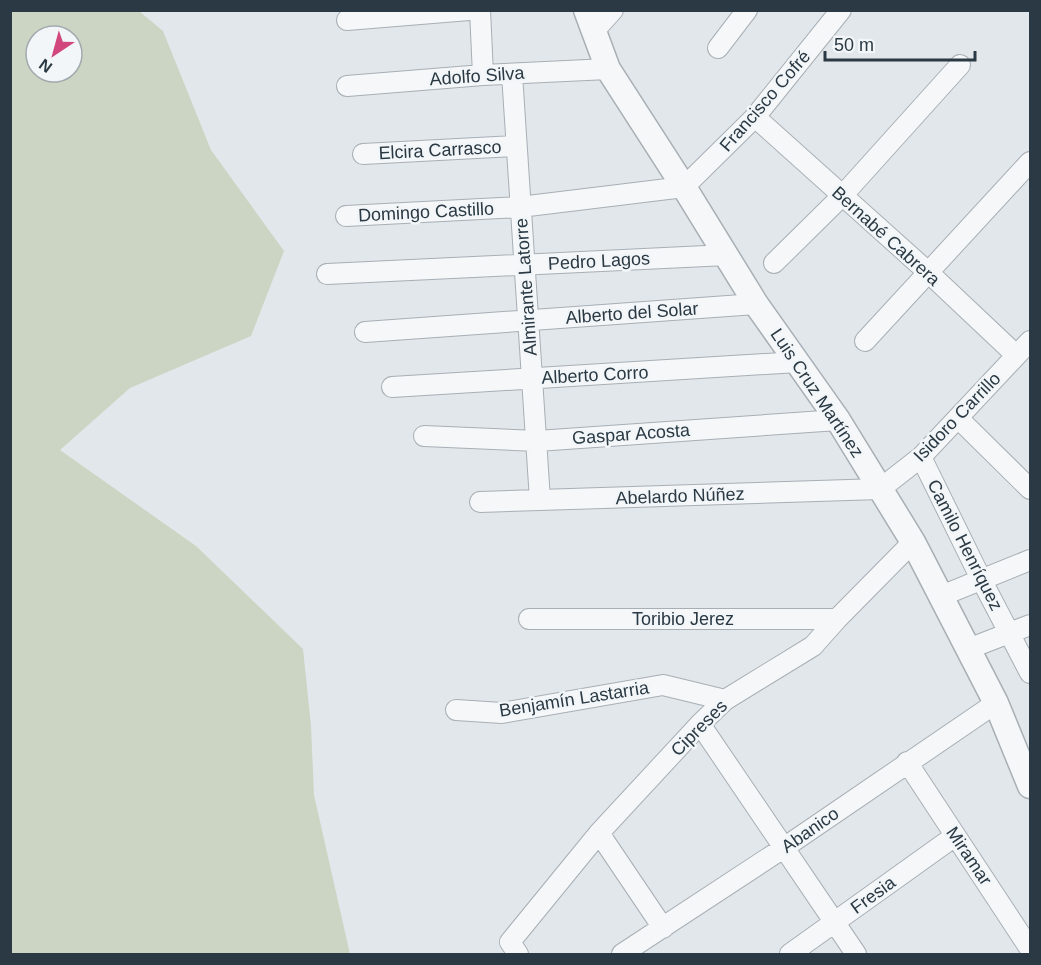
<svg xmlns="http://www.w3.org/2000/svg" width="1041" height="965" font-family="Helvetica,sans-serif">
<rect width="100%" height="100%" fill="#e2e7eb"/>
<path fill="#ccd5c3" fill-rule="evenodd" d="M10,11h129l24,20 48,119 73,101 -33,85 -121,52 -70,62 136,96 107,103 8,77 3,69 36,159h-339zM36,36h36v36h-36z"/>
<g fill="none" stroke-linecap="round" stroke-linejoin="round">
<g stroke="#a7afb5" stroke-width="22">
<path id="minor" d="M480,10l3,65
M347,20l122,-10
M595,30l18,-20
M718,48l29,-38
M512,74l28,426
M347,86l136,-11 125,-6
M755,117l174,156 87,82
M363,154l153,-8
M346,216l174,-9 164,-20 71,-70 86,-107
M774,263l68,-67 118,-131
M327,274l400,-19
M365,332l391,-28
M865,341l165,-179
M392,387l406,-25
M959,419l71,70
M424,436l113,5 301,-21
M921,457l60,122 49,94
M480,502l400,-13 41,-32 109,-116
M941,596l89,-36
M529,619h308
M968,649l62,-24
M456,710l46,3 161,-28 62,15
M700,724l156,230
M907,762l123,187
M599,833l64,95
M518,954l-8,-12 89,-109 101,-109 25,-24 88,-54 24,-27 76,-77
M622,954l163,-107 211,-144
M790,954l165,-118"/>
</g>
<g stroke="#a7afb5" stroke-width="27">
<path id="tertiary" d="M586,10l22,59 76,118 72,117 82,116 75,122 83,161 34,83"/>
</g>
<use href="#minor" stroke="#f5f7f9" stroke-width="20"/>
<use href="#tertiary" stroke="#f5f7f9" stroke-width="24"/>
</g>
<g text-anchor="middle" stroke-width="5" stroke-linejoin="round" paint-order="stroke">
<g font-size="18" fill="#2a3943" stroke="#f2f6f8">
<text transform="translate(477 76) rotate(-4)" y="6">Adolfo Silva</text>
<text transform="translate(765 101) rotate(-49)" y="6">Francisco Cofré</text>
<text transform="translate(440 150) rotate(-3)" y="6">Elcira Carrasco</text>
<text transform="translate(426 212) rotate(-3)" y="6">Domingo Castillo</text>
<text transform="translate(886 236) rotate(42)" y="6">Bernabé Cabrera</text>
<text transform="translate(599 261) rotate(-3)" y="6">Pedro Lagos</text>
<text transform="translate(526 287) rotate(-94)" y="6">Almirante Latorre</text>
<text transform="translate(632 313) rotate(-4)" y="6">Alberto del Solar</text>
<text transform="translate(595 375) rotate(-3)" y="6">Alberto Corro</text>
<text transform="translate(817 393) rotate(56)" y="6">Luis Cruz Martínez</text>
<text transform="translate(957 417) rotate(-46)" y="6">Isidoro Carrillo</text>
<text transform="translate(631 434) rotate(-4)" y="6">Gaspar Acosta</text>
<text transform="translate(680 496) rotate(-2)" y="6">Abelardo Núñez</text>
<text transform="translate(965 545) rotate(63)" y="6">Camilo Henríquez</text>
<text x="683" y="625">Toribio Jerez</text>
<text transform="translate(574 699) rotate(-9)" y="6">Benjamín Lastarria</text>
<text transform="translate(699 728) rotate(-45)" y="6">Cipreses</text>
<text transform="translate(810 830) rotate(-35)" y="6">Abanico</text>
<text transform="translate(969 856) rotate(56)" y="6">Miramar</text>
<text transform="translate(873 895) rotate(-36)" y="6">Fresia</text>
</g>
</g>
<rect width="1041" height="965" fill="none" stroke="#2a3943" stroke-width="24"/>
<g transform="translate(54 54) rotate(216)"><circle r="28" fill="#f2f6f8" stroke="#a2aab0" stroke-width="1.5"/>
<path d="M0-4.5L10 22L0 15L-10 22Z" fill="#d1467c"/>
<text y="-9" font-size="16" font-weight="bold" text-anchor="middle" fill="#2a3943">N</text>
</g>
<path d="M825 51v9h150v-9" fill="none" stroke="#2a3943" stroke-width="3"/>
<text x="834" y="51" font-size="18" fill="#2a3943" stroke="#f2f6f8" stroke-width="4.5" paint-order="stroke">50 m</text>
</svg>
